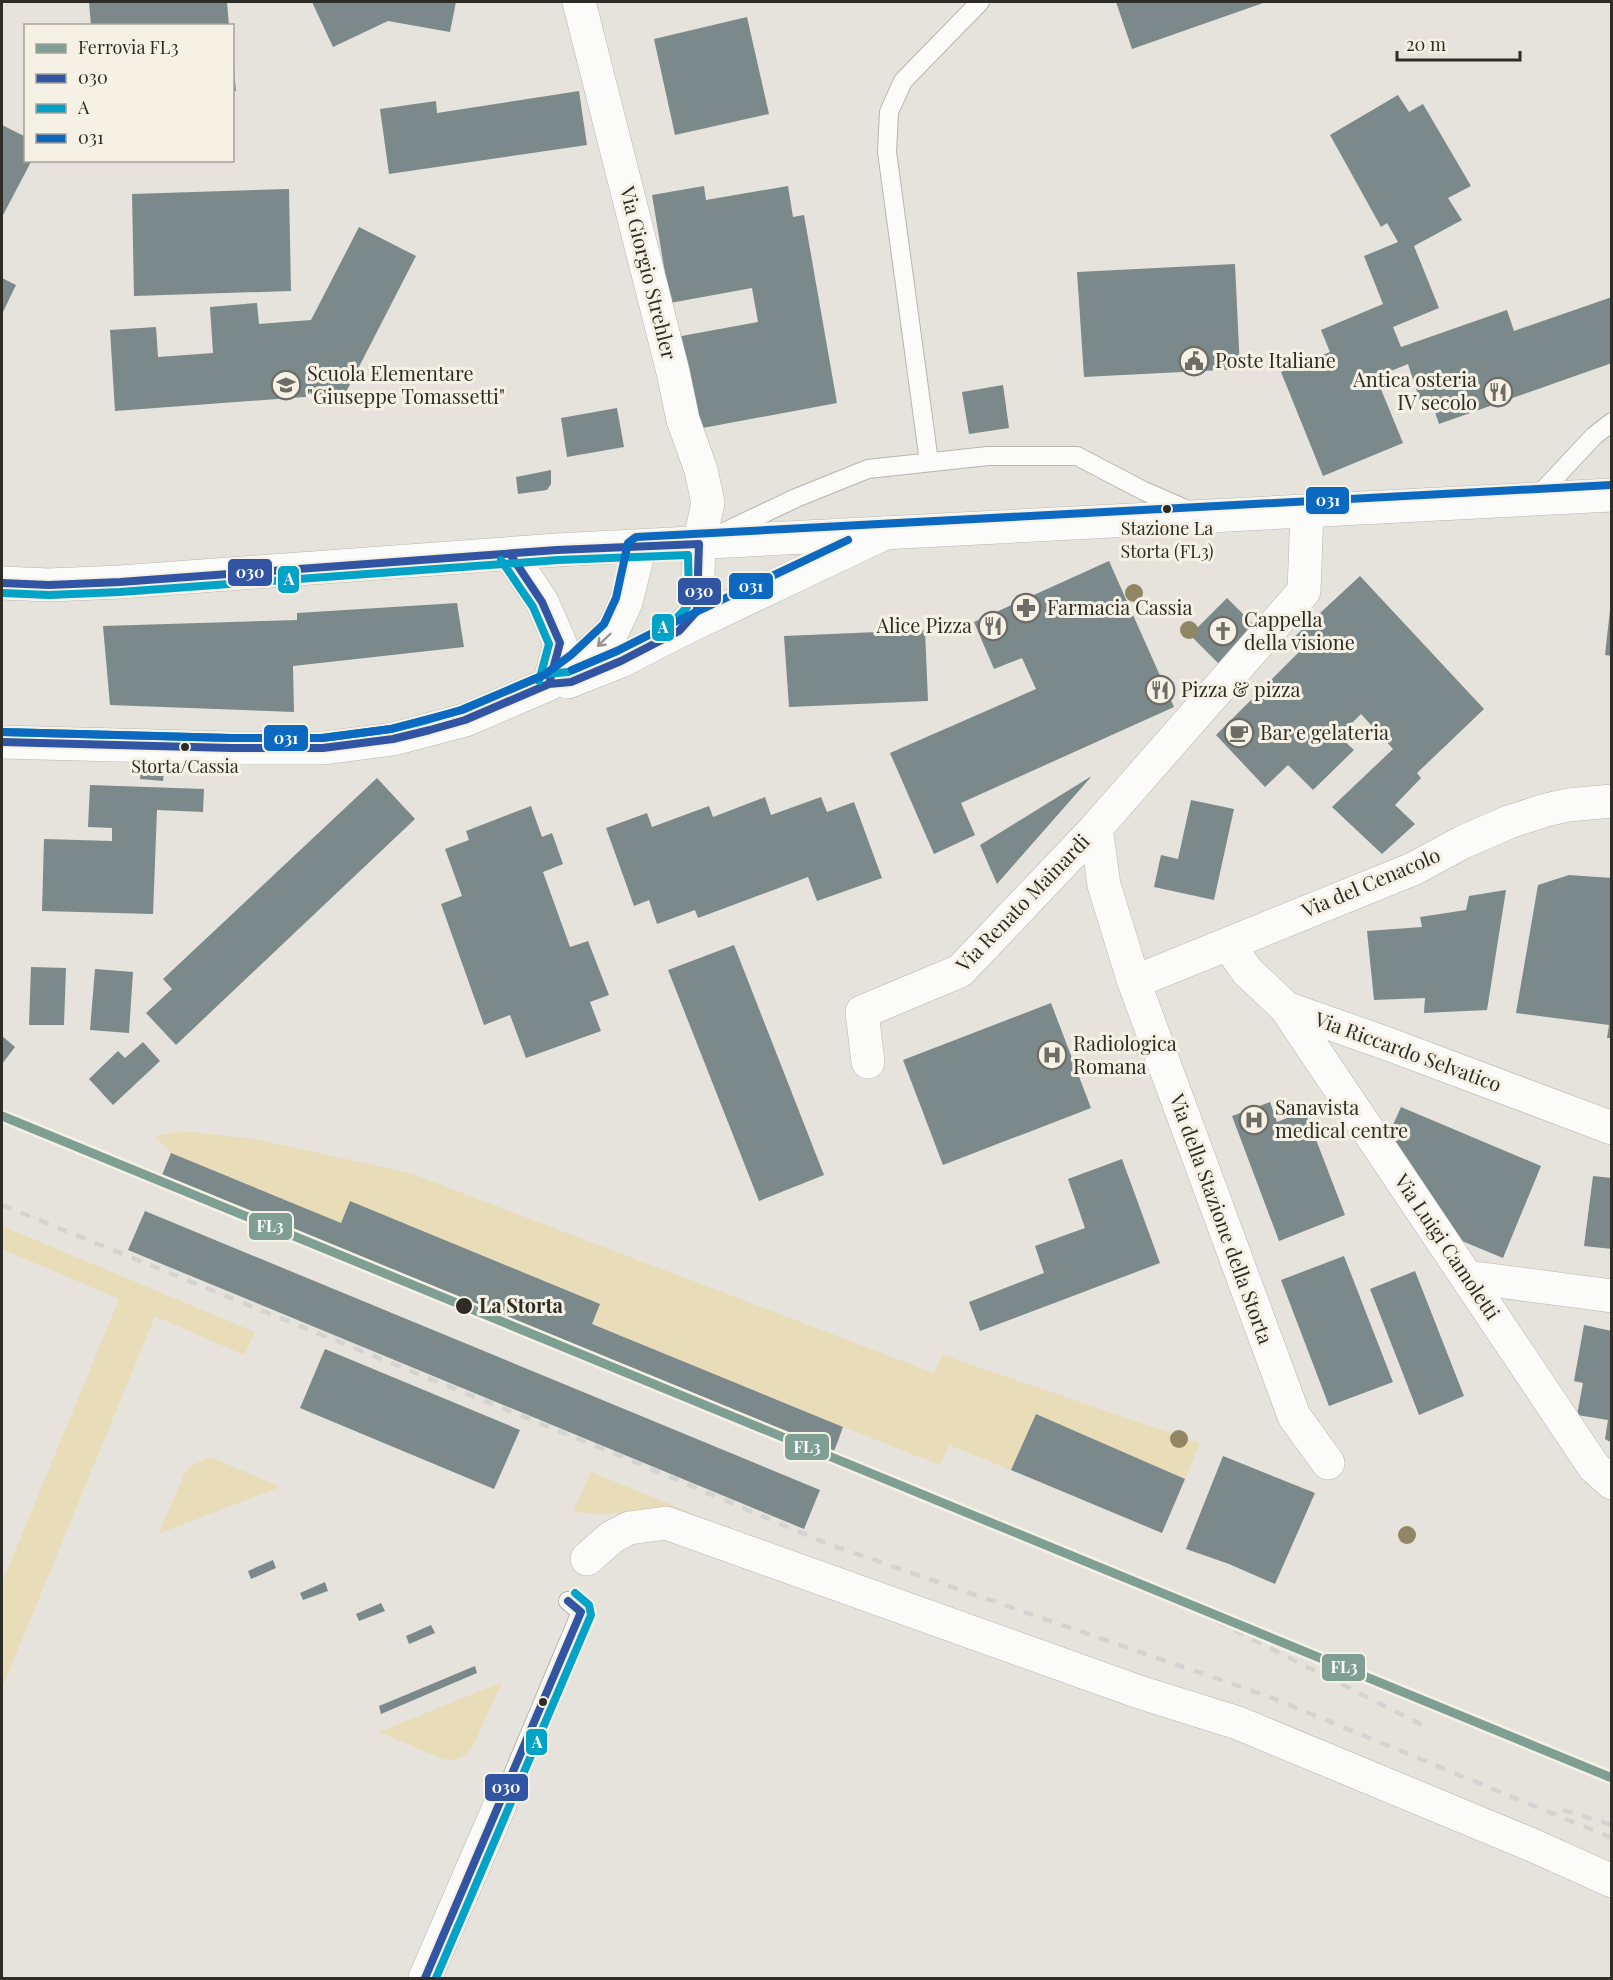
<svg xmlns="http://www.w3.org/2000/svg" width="1613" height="1980" font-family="'Playfair Display',serif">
<rect width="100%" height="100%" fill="#e5e3dc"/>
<path fill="#e9dcb8" d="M182,1131l73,8 155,34 524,200 9,-18 257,88 -15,36 -149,-65 -25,56 -62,-25 -9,20 -97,-38 -251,-103 8,-20 -250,-103 -9,22 -170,-70 -16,-17z
M2,1226l253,106 -11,23 -89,-39 -152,370 -1,-103 117,-284 -117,-50z
M206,1458h7l67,29 -122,47 27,-61 5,-6z
M591,1472l101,41c-13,-2 -25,-4 -38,-3 -28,2 -53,8 -81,1z
M502,1682l-30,66c-8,9 -16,14 -29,11l-64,-27z"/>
<path fill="#7c898b" d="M89,2h138l2,24h-138z
M312,2h144l-6,30 -62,-11 -55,26z
M1116,2h150l-134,47z
M747,17l22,97 -94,21 -21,-96z
M232,70h2l2,21h-4z
M579,91l8,54 -198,29 -9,-65 56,-8 1,12z
M1398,95l11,17 14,-8 48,82 -23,12 14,22 -48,26 25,62 -46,19 8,20 106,-37 7,21 98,-34v66l-173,61 -5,-15 -10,4 -16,-49 -32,13 27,66 -80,33 -42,-104 49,-20 -9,-22 62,-26 -19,-48 34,-14 -11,-19 -6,4 -51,-92z
M2,125l24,12v23h6l-30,57z
M704,186l2,14 82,-14 5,31 11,-2 33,188 -145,27 -16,-93 82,-15 -6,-34 -82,15 -18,-108z
M289,189l2,102 -157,5 -2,-102z
M359,227l57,29 -71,138 -230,17 -5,-81 46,-3 2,30 55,-4 -3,-46 47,-4 2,21 52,-4z
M1235,264l5,105 -156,8 -7,-105z
M2,278l14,7 -14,29z
M1003,385l6,43 -40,6 -7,-42z
M617,408l7,39 -57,10 -6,-39z
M551,470v14l-4,6 -29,4 -2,-17z
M1109,561l65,146 -213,96 14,32 -41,19 -44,-101 146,-64 -14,-31 -28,11 -20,-47z
M1360,576l124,133 -67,64 4,5 -26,27 20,19 -33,30 -50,-47 61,-58 -32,-35 -22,22 15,14 -41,40 -25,-25 -23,22 -49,-52 85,-85 -10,-10z
M1227,598l29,29 -37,37 -29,-29z
M457,603l7,44 -171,19 1,46 -184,-7 -7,-79 194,-6v-7z
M1610,610h2v46l-7,-1z
M925,630l3,71 -139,6 -5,-71z
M141,771l23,1 -1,9 -23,-2z
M1090,777h1l-94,107 -17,-39z
M377,778l38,41 -239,226 -30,-32 26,-24 -9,-10z
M90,785l114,4 -1,23 -46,-2 -4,104 -111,-3 2,-72 68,2v-13l-24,-1z
M765,797l6,18 50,-18 6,15 27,-10 28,76 -65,23 -9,-24 -110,41 -3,-8 -38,14 -8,-24 -15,6 -28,-78 41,-15 5,14 57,-21 4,11z
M1191,800l43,9 -20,91 -60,-13 7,-32 17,4z
M531,806l11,31 10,-4 11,31 -20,8 27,75 18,-6 21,54 -19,7 11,29 -75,27 -16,-43 -26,10 -43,-121 21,-8 -17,-47 24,-9 -3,-9z
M1569,875l43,3v160h-5l2,-13 -93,-12 22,-128z
M1506,890l-19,120 -63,3 1,-15 -51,2 -7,-69 55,-4 -2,-10 46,-7 3,-14z
M734,945l90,230 -65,26 -91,-231z
M31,967l35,1 -2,57h-35z
M95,969l38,3 -4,61 -39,-3z
M1051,1003l40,105 -148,57 -40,-105z
M2,1036l13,11 -13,17z
M143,1042l17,19 -47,44 -24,-26 29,-28 7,7z
M1270,1102l7,20 28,-11 40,104 -66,26 -47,-125z
M1401,1107l140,59 -38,92 -41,-17 -74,-105z
M171,1153l170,70 9,-22 250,103 -8,20 251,103 -5,14 -4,10 -672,-276z
M1122,1159l38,104 -180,68 -11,-29 75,-29 -9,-27 50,-18 -17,-49z
M1593,1176l19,2v71l-28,-3z
M145,1211l675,279 -16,39 -676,-279z
M1344,1256l49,126 -64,24 -48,-126z
M1415,1271l49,125 -45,19 -49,-126z
M1584,1325l28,6v112l-7,-4 3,-19 -31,-5 6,-32 -9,-2z
M325,1349l195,81 -26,59 -194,-81z
M1036,1414l149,65 -23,54 -151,-63z
M1223,1456l92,37 -40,91 -46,-20 -43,-15z
M273,1560l3,8 -25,11 -3,-8z
M325,1582l3,9 -25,9 -3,-7z
M381,1603l4,8 -26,10 -3,-7z
M431,1625l4,8 -26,11 -3,-8z
M475,1666l2,7 -96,41 -2,-8z"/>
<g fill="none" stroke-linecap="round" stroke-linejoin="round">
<g stroke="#b7b5b0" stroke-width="20">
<path id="service" d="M929,462l-42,-310 2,-40 14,-31 77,-79
M1535,499l59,-63 18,-14
M720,534l76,-36 72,-29 120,-13h89l67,35 46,20
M500,1805l81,-193 -13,-11"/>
</g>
<g stroke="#b7b5b0" stroke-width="34">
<path id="minor" d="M579,2l94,370 10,48 18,50 7,33 -9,41
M1307,511l-3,80 -208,237 8,57 30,97 160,434 34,47
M1228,944l19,27 39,37 102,36 224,84
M1134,982l279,-113 50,-27 46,-20 37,-12 22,-5 44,-4
M1286,1008l308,459 18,16
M868,1062l-6,-50 98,-41 136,-143
M1467,1277l145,19
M587,1559l25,-22 17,-9 37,-5 473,169 99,31 294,122 80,36
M425,1978l75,-173"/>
</g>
<g stroke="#b7b5b0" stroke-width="34">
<path id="secondary" d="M510,554l32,48 18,41 -11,41
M679,631l17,-19 4,-14 -2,-24 1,-30
M568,682l53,-21 58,-30 206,-98
M2,742l229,6h92l70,-9 72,-19 84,-36 29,-21 35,-33 13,-28 11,-44 1,-11"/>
</g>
<g stroke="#b7b5b0" stroke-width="34">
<path id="primary" d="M2,583l47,2 71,-3 437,-32 1055,-55"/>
</g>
<use href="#service" stroke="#fbfbfa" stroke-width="18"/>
<use href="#minor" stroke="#fbfbfa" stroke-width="33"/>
<use href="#secondary" stroke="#fbfbfa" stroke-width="33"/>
<use href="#primary" stroke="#fbfbfa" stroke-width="33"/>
<path stroke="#d3d3d1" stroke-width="4.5" stroke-dasharray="10 10" stroke-linecap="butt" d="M2,1205l628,255 198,84 442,153 342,141
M1163,1594l263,133
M1563,1810l49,15"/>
<g stroke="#f6f1e5" stroke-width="12">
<path id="bus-1" d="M510,554l32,48 18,41 -11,41
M2,583l47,2 71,-3 437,-32 142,-6 -1,30 2,24 -4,14 -17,19 -58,30 -50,21 -22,2 -84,36 -35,10 -37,9 -70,9h-92l-229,-6
M425,1978l156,-366 -13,-11"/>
</g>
<g stroke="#f6f1e5" stroke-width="12">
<path id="bus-2" d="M501,560l32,47 16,37 -10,37
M2,593l47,2 71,-3 438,-32 130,-5 1,42 -2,10 -15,16 -55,28 -49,21 -22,2 -85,36 -34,10 -36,9 -69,9h-91l-229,-6
M436,1978l155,-363 -2,-10 -14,-12"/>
</g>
<g stroke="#f6f1e5" stroke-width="12">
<path id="bus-3" d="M572,670l45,-19 58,-29 173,-82
M2,732l229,6h91l69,-9 71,-19 82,-35 27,-20 33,-31 12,-26 12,-55 8,-6 975,-52"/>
</g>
<use href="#bus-1" stroke="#3155a3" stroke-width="8"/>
<use href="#bus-2" stroke="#02a3c6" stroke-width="8"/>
<use href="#bus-3" stroke="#0c69bf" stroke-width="8"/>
<g stroke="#f6f1e5" stroke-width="14">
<path id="rail-1" d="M2,1116l1610,662"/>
</g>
<use href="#rail-1" stroke="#7f9f94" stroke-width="9"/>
</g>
<g fill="#918663">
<circle cx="1134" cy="593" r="9"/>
<circle cx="1189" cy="630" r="9"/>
<circle cx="1179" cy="1439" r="9"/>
<circle cx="1407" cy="1535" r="9"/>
</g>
<defs><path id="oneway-shaft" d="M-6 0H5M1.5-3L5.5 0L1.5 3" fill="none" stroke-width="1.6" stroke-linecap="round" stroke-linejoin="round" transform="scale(1.5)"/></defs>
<use stroke="#949490" href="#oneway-shaft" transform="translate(604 640) rotate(136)"/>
<defs>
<g id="civic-ring" transform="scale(1.5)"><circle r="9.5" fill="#f6f1e5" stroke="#6e6c66" stroke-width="1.5"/><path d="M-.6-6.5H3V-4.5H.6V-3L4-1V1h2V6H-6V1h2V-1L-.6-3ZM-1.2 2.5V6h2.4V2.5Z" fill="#6e6c66"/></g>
<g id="school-ring" transform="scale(1.5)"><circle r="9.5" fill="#f6f1e5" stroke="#6e6c66" stroke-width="1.5"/><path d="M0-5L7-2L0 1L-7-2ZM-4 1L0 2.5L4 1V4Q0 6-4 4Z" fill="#6e6c66"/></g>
<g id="restaurant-ring" transform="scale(1.5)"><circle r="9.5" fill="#f6f1e5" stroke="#6e6c66" stroke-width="1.5"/><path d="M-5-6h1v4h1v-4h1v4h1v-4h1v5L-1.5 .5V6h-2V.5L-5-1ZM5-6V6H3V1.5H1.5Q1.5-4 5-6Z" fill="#6e6c66"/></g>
<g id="pharmacy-ring" transform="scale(1.5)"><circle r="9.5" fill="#f6f1e5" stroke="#6e6c66" stroke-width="1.5"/><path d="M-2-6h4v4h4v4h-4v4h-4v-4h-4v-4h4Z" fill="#6e6c66"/></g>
<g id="church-ring" transform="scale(1.5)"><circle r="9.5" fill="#f6f1e5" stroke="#6e6c66" stroke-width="1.5"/><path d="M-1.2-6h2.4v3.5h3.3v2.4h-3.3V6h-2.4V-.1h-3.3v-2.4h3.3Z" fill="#6e6c66"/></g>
<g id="cafe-ring" transform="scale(1.5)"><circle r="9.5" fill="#f6f1e5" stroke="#6e6c66" stroke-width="1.5"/><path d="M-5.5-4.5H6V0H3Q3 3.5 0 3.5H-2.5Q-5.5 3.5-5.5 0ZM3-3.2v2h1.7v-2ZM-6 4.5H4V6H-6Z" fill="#6e6c66"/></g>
<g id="hospital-ring" transform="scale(1.5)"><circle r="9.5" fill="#f6f1e5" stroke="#6e6c66" stroke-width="1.5"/><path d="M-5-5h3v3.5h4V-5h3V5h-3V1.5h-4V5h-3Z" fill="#6e6c66"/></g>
</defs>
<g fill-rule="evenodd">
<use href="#civic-ring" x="1194" y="361"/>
<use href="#school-ring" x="286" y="385"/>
<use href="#restaurant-ring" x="1498" y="392"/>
<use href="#pharmacy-ring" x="1026" y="608"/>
<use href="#restaurant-ring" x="993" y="626"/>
<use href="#church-ring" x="1223" y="631"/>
<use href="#restaurant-ring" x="1160" y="690"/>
<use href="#cafe-ring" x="1239" y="733"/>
<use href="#hospital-ring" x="1052" y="1055"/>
<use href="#hospital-ring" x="1254" y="1120"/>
</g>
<g fill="#2e2c27" stroke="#f6f1e5" stroke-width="2">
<circle cx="1167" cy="509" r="5"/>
<circle cx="185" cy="747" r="5"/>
<circle cx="464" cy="1306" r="9"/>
<circle cx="543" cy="1702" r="5"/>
</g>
<g text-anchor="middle" stroke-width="6" stroke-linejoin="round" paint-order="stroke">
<g font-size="18" fill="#2e2c27" stroke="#f6f1e5">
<text x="1167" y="535">Stazione La<tspan x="1167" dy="23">Storta (FL3)</tspan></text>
<text x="185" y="773">Storta/Cassia</text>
</g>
<g font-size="20" fill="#2e2c27" stroke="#f6f1e5">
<text transform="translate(648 273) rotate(76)" y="7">Via Giorgio Strehler</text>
<text transform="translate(1371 883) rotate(-23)" y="7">Via del Cenacolo</text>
<text transform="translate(1023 903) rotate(-46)" y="7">Via Renato Mainardi</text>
<text transform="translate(1408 1052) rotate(20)" y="7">Via Riccardo Selvatico</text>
<text transform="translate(1221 1219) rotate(70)" y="7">Via della Stazione della Storta</text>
<text transform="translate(1447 1247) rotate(56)" y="7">Via Luigi Camoletti</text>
</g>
<g font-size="20" fill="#2e2c27" stroke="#f6f1e5" text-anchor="start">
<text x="1215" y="368">Poste Italiane</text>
<text x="307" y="381">Scuola Elementare<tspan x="307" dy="23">"Giuseppe Tomassetti"</tspan></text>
<text x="1477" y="387" text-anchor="end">Antica osteria<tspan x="1477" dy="23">IV secolo</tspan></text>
<text x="1047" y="615">Farmacia Cassia</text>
<text x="1244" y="627">Cappella<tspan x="1244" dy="23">della visione</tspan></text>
<text x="972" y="633" text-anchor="end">Alice Pizza</text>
<text x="1181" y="697">Pizza &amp; pizza</text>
<text x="1260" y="740">Bar e gelateria</text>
<text x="1073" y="1051">Radiologica<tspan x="1073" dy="23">Romana</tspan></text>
<text x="1275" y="1115">Sanavista<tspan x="1275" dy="23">medical centre</tspan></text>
</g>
<g font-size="20" font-weight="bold" fill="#2e2c27" stroke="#f6f1e5" text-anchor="start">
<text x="479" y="1313">La Storta</text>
</g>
</g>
<g stroke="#f6f1e5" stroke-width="2">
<rect x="1305" y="486" width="45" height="29" rx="6" fill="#0c69bf"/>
<rect x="227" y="558" width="46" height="29" rx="6" fill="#3155a3"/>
<rect x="277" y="565" width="23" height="29" rx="6" fill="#02a3c6"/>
<rect x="728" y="572" width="46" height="28" rx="6" fill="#0c69bf"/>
<rect x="677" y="577" width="45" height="29" rx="6" fill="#3155a3"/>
<rect x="651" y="613" width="24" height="29" rx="6" fill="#02a3c6"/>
<rect x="263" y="724" width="46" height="28" rx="6" fill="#0c69bf"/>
<rect x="248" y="1212" width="45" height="29" rx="6" fill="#7f9f94"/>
<rect x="784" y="1433" width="46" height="28" rx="6" fill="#7f9f94"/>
<rect x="1321" y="1653" width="45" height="29" rx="6" fill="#7f9f94"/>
<rect x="525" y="1728" width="23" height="28" rx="6" fill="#02a3c6"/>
<rect x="484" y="1773" width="45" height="29" rx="6" fill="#3155a3"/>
</g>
<g font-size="16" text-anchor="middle" font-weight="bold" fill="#fff">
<text x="1328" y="506">031</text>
<text x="250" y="578">030</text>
<text x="289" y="585">A</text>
<text x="751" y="592">031</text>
<text x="699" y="597">030</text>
<text x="663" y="633">A</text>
<text x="286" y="744">031</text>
<text x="270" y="1232">FL3</text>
<text x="807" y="1453">FL3</text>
<text x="1344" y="1673">FL3</text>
<text x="537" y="1748">A</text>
<text x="506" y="1793">030</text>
</g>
<rect width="1613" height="1980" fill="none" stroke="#2e2c27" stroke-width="6"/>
<rect x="24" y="24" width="210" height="138" fill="#f6f1e5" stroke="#a6a299" stroke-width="1.5"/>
<rect x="36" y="44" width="30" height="9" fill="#7f9f94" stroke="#a6a299" stroke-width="1.5"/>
<text x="78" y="54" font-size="18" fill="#2e2c27">Ferrovia FL3</text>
<rect x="36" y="74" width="30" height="9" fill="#3155a3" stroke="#a6a299" stroke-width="1.5"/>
<text x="78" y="84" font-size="18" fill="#2e2c27">030</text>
<rect x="36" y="104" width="30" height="9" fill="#02a3c6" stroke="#a6a299" stroke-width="1.5"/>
<text x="78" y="114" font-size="18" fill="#2e2c27">A</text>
<rect x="36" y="134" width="30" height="9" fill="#0c69bf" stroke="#a6a299" stroke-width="1.5"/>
<text x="78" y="144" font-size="18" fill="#2e2c27">031</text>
<path d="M1397 51v9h123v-9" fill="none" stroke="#2e2c27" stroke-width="3"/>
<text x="1406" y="51" font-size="18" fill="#2e2c27" stroke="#f6f1e5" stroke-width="4.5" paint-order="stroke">20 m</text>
</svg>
